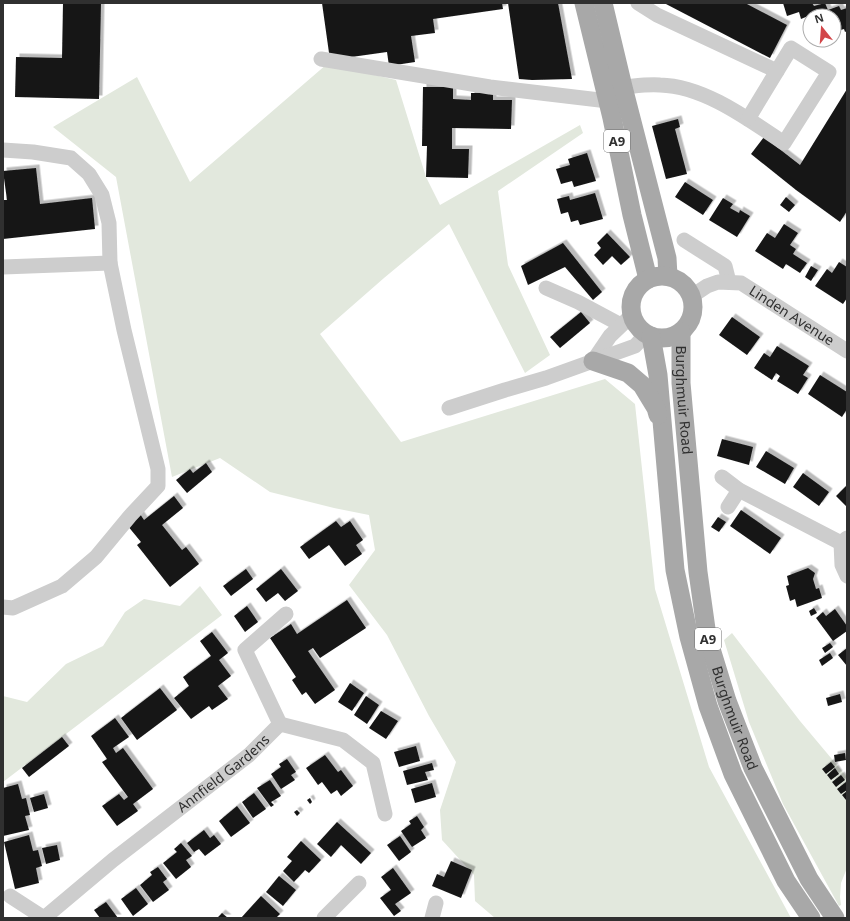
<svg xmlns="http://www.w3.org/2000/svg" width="850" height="921" font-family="'Noto Sans',sans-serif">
<defs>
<filter id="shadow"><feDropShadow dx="3.5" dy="-3.5" stdDeviation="0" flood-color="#0004"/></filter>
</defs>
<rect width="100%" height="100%" fill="#fff"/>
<path fill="#e2e8dd" d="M327,64l69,16 30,97 14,28 140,-80 3,8 -85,58 10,74 42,90 -25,18 -76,-149 -65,54 -64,56 81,108 204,-63 30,25 20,185 54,178 82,151h-296l-20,-17 -1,-26 -32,-35 -2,-30 16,-48 -27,-46 -42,-81 -38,-50 26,-35 -6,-35 -35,-7 -64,-16 -50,-34 -48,19 -56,-300 -63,-50 84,-50 53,105z
M200,586l22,29 -219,167v-86l24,6 39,-38 37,-18 22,-34 19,-13 36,7z
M732,633l68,88 47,56v91l-6,15 -1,14 1,8 -2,1 -56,-102 -34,-82 -25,-82z"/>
<path fill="#171717" filter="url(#shadow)" d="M63,3h38l-2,96 -84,-2 1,-40 46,1z
M322,3h180l1,6 -70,10 2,14 -24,3 4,26 -26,4 -2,-14 -57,8z
M508,3h50l14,76 -40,1 -13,-1z
M664,3h81l42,22 -17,33z
M783,3h29l2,3 11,-3 3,7 11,-4 2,4 6,-2v23l-2,1 -1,-3 -10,3v-16h-20l-1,-2 -12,5 -2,-7 -12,4z
M423,87h30v12l18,1v-7h22v7h19l-1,29 -59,-1v21h17l-1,29 -42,-1 1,-31h-5z
M847,89v122l-7,11 -44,-32 -45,-36 13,-17 36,28z
M678,119l2,8 -5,2 12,45 -21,5 -14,-53z
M587,153l9,28 -22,6 -2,-6 -11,3 -5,-15 14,-4 -2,-6z
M36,168l4,36 52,-6 3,31 -92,10v-39h4l-4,-29z
M685,182l28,18 -10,15 -28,-18z
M595,193l8,26 -23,6 -2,-5 -7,2 -3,-10 -7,2 -4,-15 12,-3 1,4z
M786,197l9,8 -6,7 -9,-7z
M723,198l10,6 -3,4 9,5 1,-3 10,6 -13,21 -28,-17z
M784,224l14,9 -8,12 6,4 -3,5 14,9 -7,10 -14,-9 -3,5 -28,-18 12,-18 8,5z
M607,233l23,24 -9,8 -9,-9 -9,9 -9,-10 7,-7 -4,-5z
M563,243l39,49 -9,8 -28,-33 -37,18 -7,-19z
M839,262l8,5v31l-4,6 -28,-18 12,-17 5,4z
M811,266l7,4 -7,11 -6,-4z
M581,312l9,11 -30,25 -10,-11z
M732,317l28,20 -13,18 -28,-20z
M777,346l32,20 -6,9 5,3 -10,16 -21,-13 3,-5 -4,-3 -4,7 -18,-12 10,-15 6,4z
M820,375l27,17v17l-5,8 -34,-23z
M722,439l31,8 -4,18 -32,-9z
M766,451l28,17 -9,16 -29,-17z
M206,463l6,9 -25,21 -11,-13 14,-11 3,4z
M803,473l26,19 -10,14 -26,-19z
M847,485v22l-11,-11z
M174,496l9,12 -21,17 20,25 4,-3 13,17 -29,23 -33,-42 4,-3 -14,-17 13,-11 4,6z
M741,510l40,28 -11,16 -40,-28z
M718,517l8,5 -7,10 -8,-5z
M336,521l5,6 9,-6 13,19 -7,5 6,9 -17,12 -16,-21 -20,14 -9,-12z
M808,568l7,5 -2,6 3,10 3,-1 3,10 -25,9 -2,-8 -5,2 -4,-15 3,-1 -2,-9z
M246,569l7,10 -22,17 -8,-10z
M281,569l17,22 -13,10 -7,-8 -12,9 -10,-13z
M347,600l19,28 -46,30 -7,-10 -5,3 27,39 -20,14 -9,-12 -4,3 -10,-15 4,-3 -26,-39 21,-14 6,10z
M247,606l11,16 -13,10 -11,-16z
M814,608l3,5 -6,3 -2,-5z
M835,609l12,17v5l-14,10 -17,-23 7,-6 3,4z
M212,632l16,21 -9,7 12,16 -13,10 10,13 -16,11 -3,-4 -18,13 -17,-21 15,-12 -6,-9 28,-21 -11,-15z
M830,643l3,4 -8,6 -3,-5z
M847,648v18l-9,-11z
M830,653l3,5 -11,8 -3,-6z
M350,683l14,10 -12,18 -14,-9z
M160,688l17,22 -40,30 -16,-22z
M840,694l2,8 -14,4 -2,-8z
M366,696l13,9 -12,19 -13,-9z
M381,711l17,10 -12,18 -17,-11z
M115,718l14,19 -16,11 3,5 7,-5 30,41 -20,15 5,7 -21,15 -15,-20 17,-12 5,6 4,-3 -26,-35 5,-3 -16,-23z
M62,737l7,9 -40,31 -7,-9z
M416,746l4,15 -21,6 -5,-15z
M845,753l1,7 -11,2 -1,-7z
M325,755l13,17 3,-2 12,16 -12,10 -4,-6 -6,4 -9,-12 -4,3 -12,-17z
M287,759l9,13 -5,3 4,5 -14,9 -10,-15 10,-7 -2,-3z
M831,762l4,5 -9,7 -4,-5z
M432,763l2,7 -9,2 3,8 -21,5 -4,-14z
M835,768l4,6 -8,6 -4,-5z
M841,775l4,5 -9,7 -4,-5z
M270,780l11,16 -10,6 3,3 -3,2 -14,-19z
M846,782l1,8 -6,4 -4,-5z
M432,783l4,14 -21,6 -4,-14z
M18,784l4,15 4,-1 4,17 -5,1 4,14 -26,6v-48z
M847,791v8l-1,1 -4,-5z
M254,793l12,16 -13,9 -11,-16z
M44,794l4,14 -14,4 -4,-14z
M310,798l2,4 -2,2 -3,-4z
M237,806l13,17 -19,14 -12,-16z
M297,810l3,3 -3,3 -3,-4z
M417,816l7,11 -3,3 5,8 -14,9 -11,-16 10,-7 -2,-3z
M337,822l34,31 -10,11 -20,-19 -10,12 -14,-13z
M204,830l6,8 4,-3 7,9 -16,12 -6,-7 -5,3 -7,-9z
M29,835l4,16 5,-1 4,16 -6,2 3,15 -24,6 -11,-47z
M400,836l11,16 -12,9 -12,-16z
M301,841l20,19 -12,13 -4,-3 -11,12 -11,-11 9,-10 -5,-4z
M181,843l11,13 -6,4 5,7 -15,12 -13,-16 14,-11 -3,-3z
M57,845l3,15 -14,4 -4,-16z
M451,861l21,9 -11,28 -29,-12 5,-12 7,3z
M158,867l9,12 -4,3 6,8 -16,12 -13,-17 12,-10 -2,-3z
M393,868l18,25 -16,11 6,7 -7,5 -14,-18 11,-8 -10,-13z
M279,876l17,14 -13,16 -17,-14z
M136,888l12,16 -15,12 -12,-17z
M261,896l19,18 -4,4h-35z
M106,902l12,16h-18l-6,-8z
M222,913l6,5h-11z"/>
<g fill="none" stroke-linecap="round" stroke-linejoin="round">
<g stroke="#cdcdcd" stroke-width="15">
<path d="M321,59l169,28 118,14"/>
<path d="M623,87c12,-1 25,-3 37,-2 44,1 88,34 124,58l45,-71 -38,-24 -14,23 -120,-56 -19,-12"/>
<path d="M748,119l29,-48"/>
<path d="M3,150l30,2 38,6 18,16 13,21 7,28 1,40"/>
<path d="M684,240l41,26 4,16"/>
<path d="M3,267l107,-4 14,67 34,139v17l-28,30 -34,41 -34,29 -49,22 -10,-1"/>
<path d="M546,288l32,14 43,23"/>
<path id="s1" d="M692,296l15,-10 11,-4 23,1 106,68"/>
<path d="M593,361l17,-25 22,-21"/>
<path d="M449,408l56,-18 41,-12 89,-32 11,-12"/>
<path d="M722,477l17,13 102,53"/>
<path d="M728,507l11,-17"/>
<path d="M847,538l-6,5 1,22 5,11"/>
<path d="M280,724l-35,-74 41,-36"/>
<path id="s2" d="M10,896l34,22 69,-58 136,-105 31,-31 63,16 30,23 12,51"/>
<path d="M324,918l35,-35"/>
<path d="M432,918l4,-15"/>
</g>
<g stroke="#a8a8a8" stroke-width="19">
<path d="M584,3l28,115 20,97 16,64"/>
<path d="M603,3l20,84 44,171 1,18"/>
<circle cx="662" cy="307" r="31"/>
<path id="s3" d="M681,332v51l17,189 9,64 20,65 26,67 56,111 26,39"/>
<path d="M651,336l7,39 17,195 14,67 19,69 25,68 53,107 25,37"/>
<path d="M593,361l35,12 14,12 14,23 2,7"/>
</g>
</g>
<g text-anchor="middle" stroke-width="4" stroke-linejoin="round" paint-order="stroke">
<g fill="#fff" stroke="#6e6e6e" stroke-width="1">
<rect x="604" y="130" width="26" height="22" rx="3"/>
<rect x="695" y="628" width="26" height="22" rx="3"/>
</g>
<g font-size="13" font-weight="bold" fill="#303030">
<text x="617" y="146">A9</text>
<text x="708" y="644">A9</text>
</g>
<g font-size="14" fill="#303030" stroke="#fff">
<text dy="5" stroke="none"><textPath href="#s1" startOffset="113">Linden Avenue</textPath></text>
<text dy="5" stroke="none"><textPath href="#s3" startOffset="68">Burghmuir Road</textPath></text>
<text dy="5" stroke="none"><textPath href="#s3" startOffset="392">Burghmuir Road</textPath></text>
<text dy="5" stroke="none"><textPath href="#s2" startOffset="271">Annfield Gardens</textPath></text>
</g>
</g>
<rect width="850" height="921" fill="none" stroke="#303030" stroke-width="8"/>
<g transform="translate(822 28) rotate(343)"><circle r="19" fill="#ffffff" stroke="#acacac"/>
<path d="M0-3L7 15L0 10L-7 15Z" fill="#d24649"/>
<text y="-6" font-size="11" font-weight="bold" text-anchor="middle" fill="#303030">N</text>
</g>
</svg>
